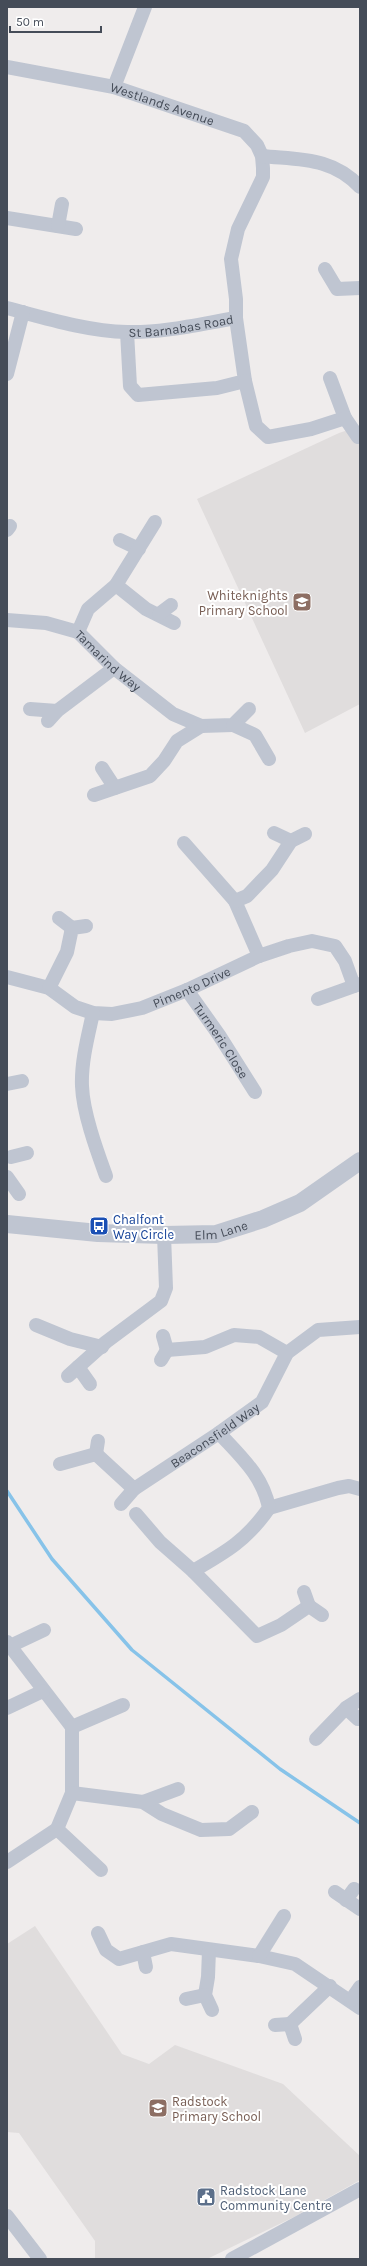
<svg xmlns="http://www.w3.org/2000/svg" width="367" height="2266" font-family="Karla,sans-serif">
<rect width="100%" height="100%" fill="#efecec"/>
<path fill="#e0dddd" d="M360,426v278l-55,29 -108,-234 142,-66z
M35,1926l87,128 27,10 26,-19 108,39 77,72v24l-66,37 -87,42h-112v-18l-76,-108 -12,-1v-188z"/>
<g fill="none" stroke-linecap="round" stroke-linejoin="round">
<path stroke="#87c3e9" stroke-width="3.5" d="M7,1491l45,68 80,91 148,119 80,54"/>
<g stroke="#bfc5d1" stroke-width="14">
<path id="s1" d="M7,67l107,20 130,44 13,14 5,11 1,12v9l-25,52 -7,30 5,40v19l9,63 -28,7 -79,7 -8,-9 -3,-54"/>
<path d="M114,87l31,-80"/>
<path d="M262,156c38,4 70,1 98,31"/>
<path d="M7,218l69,11"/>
<path d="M58,226l4,-22"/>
<path d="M325,269l12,20 23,-1"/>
<path id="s2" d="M7,308c38,10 80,23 120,24 36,1 73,-8 109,-14"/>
<path d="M7,374l16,-62"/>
<path d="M245,381l11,45 12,11 43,-8 34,-11 -15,-40"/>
<path d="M345,418l13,19"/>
<path d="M7,530l3,-4"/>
<path d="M120,540l19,9"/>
<path d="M116,585l30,24 28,14"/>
<path d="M159,614l12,-9"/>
<path id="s3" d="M7,620l39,3 32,9 36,36 59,46 28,12 32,-1 16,-16"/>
<path d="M78,632l10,-23 28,-24 39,-63"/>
<path d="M30,709l27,2"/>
<path d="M48,721l9,-10 57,-43"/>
<path d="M233,725l22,10 14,24"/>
<path d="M102,768l13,20"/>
<path d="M94,795l56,-19 14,-15 13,-20 24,-15"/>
<path d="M274,833l17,8"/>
<path d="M184,843l51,58 24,55"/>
<path d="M235,901l12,-5 25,-26 19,-29 14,-7"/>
<path d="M59,918l13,10"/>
<path id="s4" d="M7,977l42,11 26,19 18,6 19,1 30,-6 45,-18 72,-34 30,-10 23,-5 23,5 10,15 9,25"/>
<path d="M49,988l18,-36 5,-24 14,-2"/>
<path id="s5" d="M187,990l32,45 36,57"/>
<path d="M318,999l42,-15"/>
<path d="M93,1013c-5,23 -12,49 -11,73 1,27 15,65 24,90"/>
<path d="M7,1084l15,-3"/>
<path d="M11,1157l16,-4"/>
<path d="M7,1177l12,17"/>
<path d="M36,1325l34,14 32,8"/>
<path d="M163,1336l4,14 38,-3 29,-12 25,2 28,16"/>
<path d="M161,1360l6,-10"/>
<path d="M78,1367l12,17"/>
<path d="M68,1376l38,-34 55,-41 5,-13 -2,-53"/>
<path d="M96,1454l2,-13"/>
<path id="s6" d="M60,1464l36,-10 38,35 85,-56 43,-31 25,-49 31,-23 42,-3"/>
<path d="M121,1504l13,-15"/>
<path d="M269,1508l69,-20 11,-2 11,3"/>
<path d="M136,1514l24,28 33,29 64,65 24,-11 28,-19 13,9"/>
<path d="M193,1571c33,-19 54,-31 76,-63 -6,-32 -28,-51 -50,-75"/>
<path d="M304,1592l5,14"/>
<path d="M7,1642l65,85v66l-15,36 -50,33"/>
<path d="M10,1646l34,-16"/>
<path d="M7,1708l36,-17"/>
<path d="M346,1708l12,11"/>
<path d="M72,1727l51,-22"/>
<path d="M316,1739l30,-31 14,-9"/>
<path d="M72,1793l71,9 19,12 39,16 28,-1 23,-17"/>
<path d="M143,1802l35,-13"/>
<path d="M57,1829l44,41"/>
<path d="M335,1892l25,17"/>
<path d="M346,1900l8,-11"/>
<path d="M98,1933l8,17 13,9 52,-15 88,12 36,8 65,44"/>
<path d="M209,1950l-1,27 -3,18 7,15"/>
<path d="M143,1952l3,15"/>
<path d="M259,1956l25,-40"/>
<path d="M186,1999l19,-4"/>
<path d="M351,2000l9,-13"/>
<path d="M275,2025l15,-1"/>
<path d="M295,2039l-5,-15 40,-38"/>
<path d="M7,2216l33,43"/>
<path d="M232,2259l128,-70"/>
</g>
<path stroke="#bfc5d1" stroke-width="18" id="s7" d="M7,1224l91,9 66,2 52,-1 47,-15 37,-16 60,-42"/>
</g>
<defs>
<g id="school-square" transform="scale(1)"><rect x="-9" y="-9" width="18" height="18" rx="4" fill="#8d6e63" stroke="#fff"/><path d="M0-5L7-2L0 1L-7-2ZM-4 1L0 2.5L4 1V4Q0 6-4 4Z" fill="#fff"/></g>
<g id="bus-square" transform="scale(1)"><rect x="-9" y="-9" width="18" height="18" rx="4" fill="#1a4fb4" stroke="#fff"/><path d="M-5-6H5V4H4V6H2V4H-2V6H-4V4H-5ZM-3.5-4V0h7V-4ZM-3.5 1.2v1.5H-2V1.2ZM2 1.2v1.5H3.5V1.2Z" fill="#fff"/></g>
<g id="civic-square" transform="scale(1)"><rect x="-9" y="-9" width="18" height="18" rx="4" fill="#5c6f8a" stroke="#fff"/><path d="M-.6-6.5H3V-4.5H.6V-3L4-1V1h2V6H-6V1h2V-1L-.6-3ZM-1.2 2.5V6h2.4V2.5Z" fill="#fff"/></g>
</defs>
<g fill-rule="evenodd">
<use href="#school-square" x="302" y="602"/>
<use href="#bus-square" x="99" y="1226"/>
<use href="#school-square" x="158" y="2108"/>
<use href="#civic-square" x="206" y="2197"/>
</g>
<g text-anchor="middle" stroke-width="4" stroke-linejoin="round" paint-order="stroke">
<g font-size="13" fill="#454c58" stroke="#fff">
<text dy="5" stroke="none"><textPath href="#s1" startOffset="160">Westlands Avenue</textPath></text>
<text dy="5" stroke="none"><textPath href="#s2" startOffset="177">St Barnabas Road</textPath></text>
<text dy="5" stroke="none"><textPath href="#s3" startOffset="114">Tamarind Way</textPath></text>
<text dy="5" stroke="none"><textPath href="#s4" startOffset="198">Pimento Drive</textPath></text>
<text dy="5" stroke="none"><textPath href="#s5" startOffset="61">Turmeric Close</textPath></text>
<text dy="5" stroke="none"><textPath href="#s7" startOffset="215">Elm Lane</textPath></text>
<text dy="5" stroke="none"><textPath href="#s6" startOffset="186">Beaconsfield Way</textPath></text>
</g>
<g font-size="13" fill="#785e54" stroke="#fff" text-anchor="end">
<text x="288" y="600">Whiteknights<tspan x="288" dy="15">Primary School</tspan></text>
<text x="172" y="2106" text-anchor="start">Radstock<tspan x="172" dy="15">Primary School</tspan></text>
</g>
<g font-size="13" fill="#164399" stroke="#fff" text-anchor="start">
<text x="113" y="1224">Chalfont<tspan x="113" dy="15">Way Circle</tspan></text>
</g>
<g font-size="13" fill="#4e5e75" stroke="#fff" text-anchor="start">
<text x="220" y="2195">Radstock Lane<tspan x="220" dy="15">Community Centre</tspan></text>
</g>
</g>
<rect width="367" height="2266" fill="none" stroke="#454c58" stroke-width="16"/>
<path d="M10 26v6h91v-6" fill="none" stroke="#454c58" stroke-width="2"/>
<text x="16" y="26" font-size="12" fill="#454c58" stroke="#ffffff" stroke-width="3" paint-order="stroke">50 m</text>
</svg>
